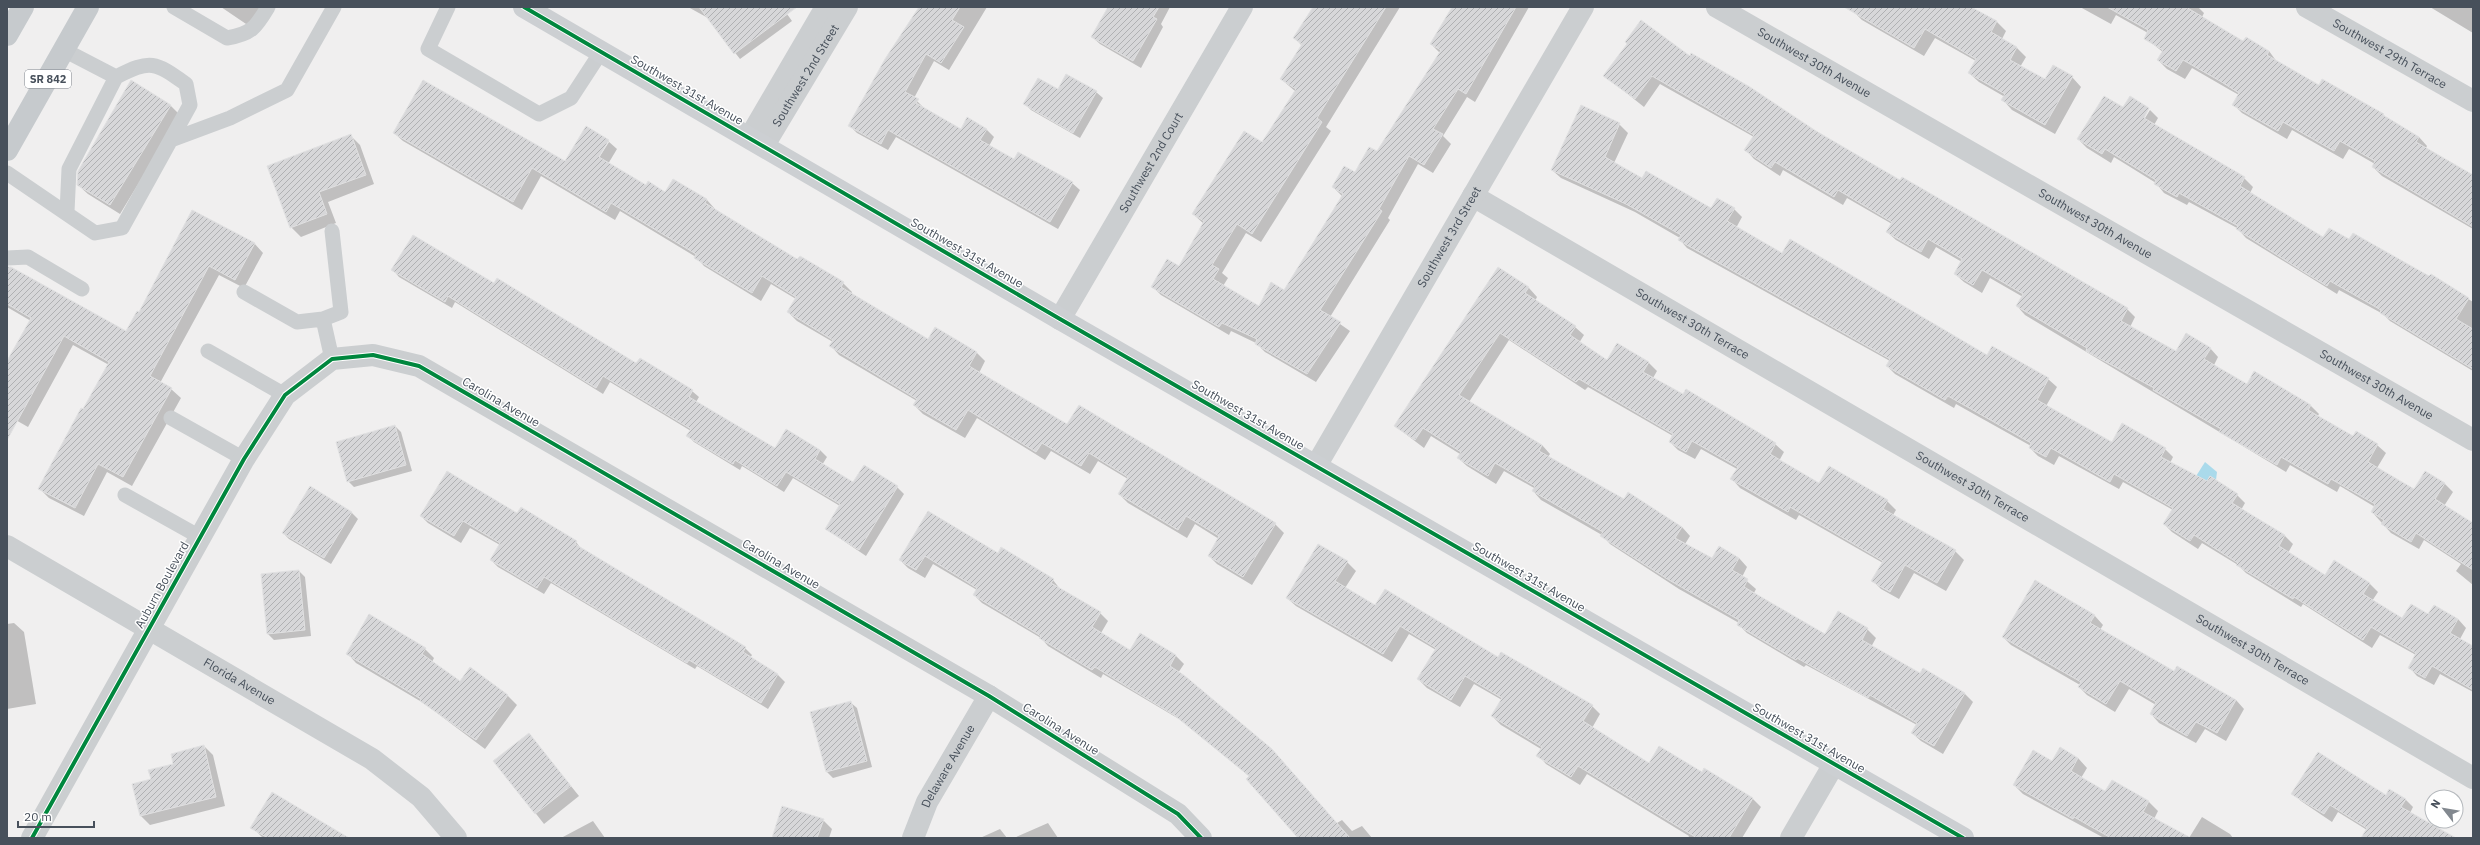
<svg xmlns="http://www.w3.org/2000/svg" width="2480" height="845" font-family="'IBM Plex Sans',sans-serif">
<defs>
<pattern id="building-hatch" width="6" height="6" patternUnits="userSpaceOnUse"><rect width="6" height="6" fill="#d7d7d9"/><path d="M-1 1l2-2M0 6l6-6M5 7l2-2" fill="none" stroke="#b0b1b3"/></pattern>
</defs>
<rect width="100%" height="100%" fill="#f0efef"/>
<path fill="#aadaeb" d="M2205,462l12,10 -1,8 -30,12z"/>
<path fill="#0003" fill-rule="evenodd" d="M221,7h45l-14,21z
M688,7h94l10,14 -52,38 -32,-41z
M920,7h67l-38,63 -15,-9 -20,37 11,11 36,21 25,-1 8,8 -5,9 25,14 58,23 8,7 -22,39 -162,-92 -8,13 -31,-17 -7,-7z
M1119,7h51l-9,17 2,3 -22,41 -41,-24 -8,-7z
M1314,7h86l-74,120 5,4 -70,111 -15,-9 -24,40 6,5 -5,8 36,21 26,-16 57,-95 -9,-9 23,-14 22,-20 62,-100 -9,-9 22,-37h76l-54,95 -8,-5 -24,39 8,8 -18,29 -15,-9 -30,54 2,2 -60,97 20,14 -34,51 -51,-30 -9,-9 -25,-12 -2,4 -68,-40 -9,-9 28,-19 24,-43 -11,-10 69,-70 34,-52 -15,-13 21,-33 -7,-8z
M1849,7h104l25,5 19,10 9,9 -4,8 15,9 9,9 -6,10 25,14 27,-4 9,10 -26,47 -43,-24 -9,-10 2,-3 -26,-15 -10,-9 7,-12 -41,-23 -11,18 -62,-36z
M2080,7h118l6,6 -2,4 42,25 25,9 8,11 42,24 64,29 36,22 8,9 -1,2 47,28v53l-91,-53 -9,-9 2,-3 -26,-15 -6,10 -51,-29 -5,9 -45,-26 -8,-8 5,-10 -9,-5 -38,-22 -7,11 -18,-10 -9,-9 5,-8 -18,-14 3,-5 -32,-18 -5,9z
M2430,7h43v26z
M1690,57l210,124 227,128 8,8 -5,10 46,26 34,-5 8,9 -4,8 33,20 7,-13 57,34 8,8 -2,3 37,20 23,8 9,8 -9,15 37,23 30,-8 9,9 -9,14 29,19v60l-17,-14 5,-7 -37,-24 -5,9 -28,-16 -19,-21 3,-5 -35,-21 -3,6 -47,-27 -4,7 -261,-157 -8,-9 6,-9 -33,-19 -8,15 -18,-11 -9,-8 7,-12 -26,-15 -7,12 -33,-19 -9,-8 5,-8 -45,-26 -4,7 -60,-35 -3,6 -26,-17 -8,-9 8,-13 -94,-53 -16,23 -39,-31z
M1058,91l38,1 7,6 -23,40 -49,-28 -6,-6z
M2130,97l19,13h-2l-5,13 8,-13 8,8 -4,7 90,53 9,9 -3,6 74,45 25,3 80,37 2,-3 42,27v69l-83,-50 -7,-7 -44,-24 -2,4 -91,-56 -9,-10 -48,-26 -2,3 -23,-12 -8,-10 -42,-26 -3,6 -24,-15 -9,-9 45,-31z
M170,105l10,10 -60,99 -32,-20 -10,-9z
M1581,107l38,17 9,9 -14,30 29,17 68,29h23l8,8 -6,11 47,27 204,101 61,23 9,8 -11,19 66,37 53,6 8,8 -3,6 37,20 30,12 8,8 -4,7 44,26 8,8 -5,9 37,23 10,-14 35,22 8,8 -6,9 31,19 26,-5 29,4 8,9 -6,11 13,8v45l-33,-18 -6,11 -17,-9 -8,-9 7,-12 -36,-20 -8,13 -69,-44 -2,3 -55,-34 -8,-8 -36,-22 -4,6 -26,-17 -8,-8 9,-14 -50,-28 -4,7 -60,-33 -5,9 -16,-9 -8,-8 1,-2 -75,-42 -2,4 -59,-34 -8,-8 3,-5 -203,-113 -8,-9 1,-1 -45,-26 -74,-34 -9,-8z
M394,133l172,30 42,-22 9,8 -9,15 38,22 20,7 8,-13 33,20 8,9 -1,1 84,50 45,23 9,9 -1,2 78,46 48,13 8,8 -6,12 89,52 207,99 9,9 -32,52 -35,-21 -8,-8 10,-17 -24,-15 -8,14 -59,-35 -9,-9 9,-15 -30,-18 -8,13 -39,-23 -6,9 -68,-42 -12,20 -42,-24 -9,-9 3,-4 -78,-46 -8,-9 2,-4 -36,-21 -9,-9 8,-13 -25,-15 -10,17 -57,-35 -8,-9 -76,-46 -5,9 -74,-44 -19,34 -119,-69zM607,142h2l-12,19 -2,-1z
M350,135l10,10 14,39 -46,18 8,21 -35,14 -10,-10z
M193,211l61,32 9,10 -19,35 -25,-13 -59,108 11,6 10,9 -49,88 -25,-14 -23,44 -35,-18 -9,-9 69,-124 -36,-20 -45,82 -21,-12v-51l24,-43 -24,-14v-31l119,57 14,-20z
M1498,268l31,20 8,9 -2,4 40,26 9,8 -5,8 29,18 40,1 9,9 -4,7 122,66 9,8 -5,9 41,23 67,17 9,9 -3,5 62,36 9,9 -18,31 -32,-18 -15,26 -18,-10 -8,-8 10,-18 -84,-48 -3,5 -56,-32 -8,-9 5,-10 -36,-20 -6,10 -17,-9 -8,-8 3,-6 -85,-49 -3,3 -76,-50 -40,62 73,43 8,9 -2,3 76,44 58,26 8,9 -5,8 27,16 27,-2 8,9 -5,10 14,12 -2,4 72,43 13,-23 28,16 9,9 -5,9 49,28 3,-5 42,24 8,8 -30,52 -22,-13 -9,-8 5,-8 -111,-60 -2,2 -57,-34 -9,-9 1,-1 -60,-34 -69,-45 -8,-9 -61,-35 -8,-9 1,-3 -30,-17 -8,13 -29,-18 -9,-8 2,-4 -29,-18 -7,12 -29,-22z
M393,270l101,15 143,79 55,27 7,6 -3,5 79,48 12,-20 33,20 7,7 -5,8 31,19 44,3 7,7 -38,62 -40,-27 14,-23 -47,-28 -9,14 -42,-26 -2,4 -46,-28 -6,-6 3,-5 -81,-49 -7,12 -148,-92 -3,6 -53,-31z
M395,426l6,6 11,39 -58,16 -6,-6z
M310,488l42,25 6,6 -27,45 -42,-25 -6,-6z
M929,512l69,42 55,26 7,9 40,24 8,8 -7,12 29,18 10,-17 36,22 8,8 -6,9 159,150 5,-3 10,11 10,-5 10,12h-74l-48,-61 -66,-55 -81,-48 -2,4 -53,-32 -7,-8 -59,-35 -8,-8 3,-5 -44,-26 -8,14 -17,-10 -8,-8z
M518,515l58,27 6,8 163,98 7,7 -2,3 28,17 7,7 -17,27 -71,-43 -2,3 -144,-86 -7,11 -46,-27 -7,-7 9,-15 -30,-17 -9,15 -33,-20 -7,-7z
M1347,562l9,9 -11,17 30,19 123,52 94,47 8,8 -8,14 58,36 53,9 49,25 9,9 -19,31h-54l1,-2 -102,-62 -7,11 -34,-21 -8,-9 3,-6 -40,-24 -9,-9 10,-16 -28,-16 -14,23 -33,-19 -9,-9 18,-29 -27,-16 -17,28 -96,-56 -9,-8z
M299,571l6,6 6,59 -37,4 -6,-6z
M2035,581l60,35 8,9 -3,5 74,43 62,27 8,9 -18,32 -21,-12 -9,14 -37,-20 -8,-9 5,-9 -27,-16 -14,23 -28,-17 -8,-8 1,-2 -69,-40 -8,-8z
M14,623l10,9 12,72 -29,5v-85z
M425,649l9,9 -2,4 28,21 47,12 10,10 -32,44 -60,-45 -69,-41 -9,-10z
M850,702l7,6 15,59 -39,11 -6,-6z
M529,734l50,62 -35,28 -49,-63z
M204,746l9,9 12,51 -75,19 -9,-9 -8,-31 19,-5z
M2078,758l9,10 -6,10 25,15 6,-12 37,21 9,9 -4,8 34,19h-84l-81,-44 -9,-9 38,-22z
M2293,794l93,2 19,3 8,8 -3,6 28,25h-76l5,-8 -29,-18 -6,10 -31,-21z
M2202,817l28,17 3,4h-44z
M823,820l9,9 -3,9h-56z
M593,821l12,17h-44z
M1048,823l10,15h-44z
M252,827l93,11h-82z
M1000,829l7,9h-27z"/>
<path fill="url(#building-hatch)" stroke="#e1e1e2" d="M699,7h98l-63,47z
M919,7h41l-8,13 12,7 -23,36 -15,-9 -21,38 14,7 -3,4 45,26 6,-12 20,12 -7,11 34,19 4,-7 55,30 -23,40 -162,-92 -7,14 -33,-18 37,-67z
M1108,7h51l-6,10 4,2 -24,42 -42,-24z
M1313,7h73l-69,111 5,4 -70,112 -15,-10 -25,41 7,4 -6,10 46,27 12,-24 13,8 59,-96 -11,-7 12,-21 11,6 14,-25 8,4 64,-101 -11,-6 22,-37h64l-50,87 -8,-5 -25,40 10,5 -19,31 -15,-9 -30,53 3,2 -62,99 21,12 -34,52 -52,-30 2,-5 -35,-16 -3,4 -68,-40 16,-28 12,7 25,-45 -12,-7 52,-83 18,11 34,-53 -16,-10 22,-35 -9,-6z
M1844,7h127l26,14 -6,11 26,15 -7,13 35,19 8,-14 20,11 -28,49 -44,-25 4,-6 -37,-21 8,-14 -51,-30 -11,19z
M2107,7h79l57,34 3,-4 23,14 -2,4 52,30 3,-6 62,35 -1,1 36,22 -3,5 57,33v52l-101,-60 3,-6 -35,-20 -6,10 -51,-29 -5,9 -46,-26 7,-12 -19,-12 -37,-21 -7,11 -19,-11 6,-10 -19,-11 4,-9z
M1641,20l49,36 1,-3 59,34 66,44 84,49 2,-3 226,131 -7,13 55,30 10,-18 25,15 -7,11 43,25 7,-13 57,34 -3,5 45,26 3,-5 22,13 -10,18 46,27 11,-18 20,12 -10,16 38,24v47l-57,-37 -5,9 -30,-18 3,-4 -13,-8 4,-8 -44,-25 -3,5 -47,-27 -4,8 -58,-33 2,-3 -68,-39 1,-2 -68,-37 1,-3 -71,-42 7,-12 -41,-24 -9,15 -19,-11 8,-15 -34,-20 -7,13 -35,-20 6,-10 -54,-32 -4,7 -59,-35 -4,6 -27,-18 10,-15 -102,-59 -17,23 -32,-23 24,-32 -2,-2z
M1066,74l31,17 -24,42 -50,-29 15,-26 20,11z
M131,80l40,25 -61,100 -33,-20 1,-14z
M423,80l142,81 21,-35 23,14 -10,17 47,28 2,-4 17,11 8,-13 34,20 -2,4 92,56 3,-3 44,26 -3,5 87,52 7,-12 42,25 -8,14 98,58 12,-19 197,118 -33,54 -35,-21 11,-20 -33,-20 -8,14 -60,-36 10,-17 -39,-24 -8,13 -39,-23 -6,9 -68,-42 -12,20 -43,-25 4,-6 -88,-53 4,-6 -46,-28 9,-15 -34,-21 -10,17 -58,-35 2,-4 -85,-51 -5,9 -74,-44 -19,34 -120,-69z
M2104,96l19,11 7,-11 19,12 -5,10 101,59 -5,9 83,51 6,-9 20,11 4,-6 76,43 2,-2 38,24 -13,21 17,10v40l-93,-56 1,-3 -51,-29 -3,5 -23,-14 -68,-43 2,-3 -59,-33 -2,4 -23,-13 2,-4 -51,-31 -3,5 -25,-15z
M1581,105l39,18 -15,34 37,21 4,-7 65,37 6,-10 18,10 -8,13 55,32 8,-14 197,116 5,-9 57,32 -12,22 75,42 10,-19 44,25 -5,9 46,24 3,-5 28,18 -6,9 53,32 -6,11 46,29 9,-15 36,23 -7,11 39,24 9,-14 17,10 6,-9 24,14 -8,14 23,13v44l-41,-24 -7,12 -17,-10 8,-15 -45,-26 -8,13 -69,-43 -1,2 -57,-34 2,-2 -44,-28 -4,6 -27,-17 10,-16 -59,-34 -4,8 -59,-34 -5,9 -17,-9 2,-5 -83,-47 -3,4 -59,-34 4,-7 -212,-119 3,-5 -55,-31 -75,-34z
M351,134l15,41 -47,17 8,22 -37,14 -23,-62z
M192,210l63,33 -20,37 -26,-14 -59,110 22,12 -49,89 -25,-13 -23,44 -37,-19 43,-81 2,1 26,-47 -45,-26 -57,104v-79l24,-43 -24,-14v-37h4l115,64 11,-20 2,1z
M413,235l81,48 3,-5 139,85 4,-5 53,32 -4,7 86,51 11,-19 34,21 -5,9 38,23 11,-17 34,21 -39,64 -34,-21 15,-25 -54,-32 -9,14 -42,-26 -2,4 -47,-28 5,-7 -88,-53 -7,12 -148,-92 -3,6 -54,-32z
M1498,267l31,20 -4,6 51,33 -6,9 37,25 10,-17 32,19 -6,10 40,22 3,-5 90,54 -6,11 49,29 10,-17 59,34 -5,9 73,41 -19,33 -32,-18 -15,27 -19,-11 12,-20 -93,-54 -2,5 -58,-33 8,-12 -46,-26 -6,11 -17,-10 4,-8 -94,-55 -3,3 -76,-49 -41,62 83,50 -3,6 85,48 4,-7 54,35 -7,11 37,20 7,-12 20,12 -7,12 16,9 -4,8 81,47 13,-23 30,17 -6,12 58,33 3,-5 42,25 -31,53 -23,-13 6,-10 -47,-28 -2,3 -71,-40 -1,2 -59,-35 2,-5 -70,-40 -69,-44 3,-4 -71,-41 3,-5 -40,-23 -7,13 -31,-18 4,-6 -38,-24 -8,12 -21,-14z
M395,425l11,40 -59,17 -11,-40z
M447,471l70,42 4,-6 56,34 -2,3 171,103 -3,5 35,22 -17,29 -72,-43 -2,3 -143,-86 -7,11 -47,-28 10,-17 -37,-22 -9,15 -34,-20z
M310,486l42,26 -28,46 -42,-25z
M928,511l70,42 3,-6 53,32 -3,4 50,29 -9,15 38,23 10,-17 36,22 -6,11 15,10 87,73 78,89h-52l-52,-59 3,-3 -75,-61 -79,-48 -3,3 -53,-32 2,-2 -68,-41 4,-7 -52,-32 -9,14 -17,-10z
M1318,544l30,17 -13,20 40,24 10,-16 113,68 3,-5 92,53 -10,16 66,42 10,-17 43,26 2,-4 49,30 -24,40h-32l-119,-72 -7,11 -35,-21 6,-9 -51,-31 11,-18 -37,-22 -14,24 -34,-21 19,-31 -36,-22 -17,28 -97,-56z
M299,570l6,60 -38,4 -6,-60z
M2035,580l60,35 -5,8 84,48 3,-5 59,34 -19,33 -21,-11 -9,14 -37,-22 6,-12 -36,-21 -14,23 -28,-17 3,-5 -79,-45z
M369,614l57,34 -4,6 38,27 10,-14 38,28 -32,45 -56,-39 1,-2 -75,-45z
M851,701l16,60 -41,11 -16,-60z
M529,733l42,53 -36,28 -42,-53z
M204,745l12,52 -76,19 -8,-32 19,-5 -3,-9 25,-6 -2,-10z
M2060,747l18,11 -7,13 34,20 7,-11 37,21 -6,11 48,26h-80l-37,-21 -1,2 -60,-34 20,-35 19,11z
M2318,752l68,43 3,-6 17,10 -5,8 55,31h-95l6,-10 -37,-23 -6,9 -33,-20z
M272,792l77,46h-81l-18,-10z
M782,806l42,13 -7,19h-45z"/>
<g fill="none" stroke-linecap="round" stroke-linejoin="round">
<path stroke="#cbced0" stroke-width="15" d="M174,7l53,31c25,-4 29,-11 41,-31
M448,7l-20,42 111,65 32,-16 30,-46
M171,140l59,-22 57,-28 47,-83
M7,173l88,60 27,-5 68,-123 -4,-21c-31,-22 -35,-25 -70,-7l-52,-27
M67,212l2,-43 47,-92
M332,231l9,81 -18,7 9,40
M7,258l21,-1 54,32
M244,292l53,30 26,-3
M208,351l77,44
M171,418l73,41
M125,495l75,42"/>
<g stroke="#cbced0" stroke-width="22">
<path id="s1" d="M1717,7l756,433"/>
<path id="s2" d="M2307,7l166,94"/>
<path d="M750,137l76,-130"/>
<path id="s3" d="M764,145l83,-138"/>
<path id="s4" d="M1473,196l1000,582"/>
<path id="s5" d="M1060,319l182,-312"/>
<path id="s6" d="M1316,466l267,-459"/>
<path id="s7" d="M7,546l365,213 49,38 35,41"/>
<path d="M32,838l212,-379 41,-64 47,-36 41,-4 46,11 570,330 189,118 23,24"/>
<path id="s8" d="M913,838l14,-36 62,-106"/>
<path d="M1791,838l43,-74"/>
</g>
<path stroke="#cccfd2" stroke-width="22" d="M524,7l536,312 903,519"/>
<path stroke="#c6cacd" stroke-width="22" d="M7,35l16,-28
M7,150l81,-143"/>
<g stroke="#fff" stroke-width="6">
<path id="cycleway" d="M524,7l536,312 903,519
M32,838l212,-379 41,-64 47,-36 41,-4 46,11 570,330 189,118 23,24"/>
</g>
<use href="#cycleway" stroke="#00873e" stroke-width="4"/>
</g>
<g text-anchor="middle" stroke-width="3" stroke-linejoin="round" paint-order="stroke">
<rect fill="#fff" stroke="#7e848c" stroke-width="1" x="25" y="70" width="46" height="18" rx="3"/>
<g font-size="11" font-weight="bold" fill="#47505b">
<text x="48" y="83">SR 842</text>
</g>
<g font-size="12" fill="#47505b" stroke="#fff">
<text dy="4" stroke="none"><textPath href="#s2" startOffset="95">Southwest 29th Terrace</textPath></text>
<text dy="4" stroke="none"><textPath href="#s1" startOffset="112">Southwest 30th Avenue</textPath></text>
<text dy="4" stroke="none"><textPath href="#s3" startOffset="81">Southwest 2nd Street</textPath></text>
<text transform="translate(687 90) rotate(30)" y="4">Southwest 31st Avenue</text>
<text dy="4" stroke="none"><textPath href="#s5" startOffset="181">Southwest 2nd Court</textPath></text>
<text dy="4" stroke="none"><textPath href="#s1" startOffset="436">Southwest 30th Avenue</textPath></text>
<text dy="4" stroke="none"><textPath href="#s6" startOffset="265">Southwest 3rd Street</textPath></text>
<text transform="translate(967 253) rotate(30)" y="4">Southwest 31st Avenue</text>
<text dy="4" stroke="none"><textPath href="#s4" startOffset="254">Southwest 30th Terrace</textPath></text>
<text dy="4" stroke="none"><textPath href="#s1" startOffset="760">Southwest 30th Avenue</textPath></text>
<text transform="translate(501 402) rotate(30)" y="4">Carolina Avenue</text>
<text transform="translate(1248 415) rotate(30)" y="4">Southwest 31st Avenue</text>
<text dy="4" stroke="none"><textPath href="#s4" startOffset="578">Southwest 30th Terrace</textPath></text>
<text transform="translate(781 564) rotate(30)" y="4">Carolina Avenue</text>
<text transform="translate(1529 577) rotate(30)" y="4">Southwest 31st Avenue</text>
<text transform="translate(162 585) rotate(-61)" y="4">Auburn Boulevard</text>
<text dy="4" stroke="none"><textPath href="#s4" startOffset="902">Southwest 30th Terrace</textPath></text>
<text dy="4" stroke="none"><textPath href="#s7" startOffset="269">Florida Avenue</textPath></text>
<text transform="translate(1061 729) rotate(32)" y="4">Carolina Avenue</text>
<text transform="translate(1809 738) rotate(30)" y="4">Southwest 31st Avenue</text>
<text dy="4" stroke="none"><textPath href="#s8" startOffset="80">Delaware Avenue</textPath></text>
</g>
</g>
<rect width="2480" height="845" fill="none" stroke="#47505b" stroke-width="16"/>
<g transform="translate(2444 809) rotate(301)"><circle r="19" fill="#ffffff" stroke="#b5b9bd"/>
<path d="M0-3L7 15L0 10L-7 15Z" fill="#82888f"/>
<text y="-6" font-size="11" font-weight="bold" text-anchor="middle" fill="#47505b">N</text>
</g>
<path d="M18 821v6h76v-6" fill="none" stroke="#47505b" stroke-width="2"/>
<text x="24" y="821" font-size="12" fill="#47505b" stroke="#ffffff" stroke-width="3" paint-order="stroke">20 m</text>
</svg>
